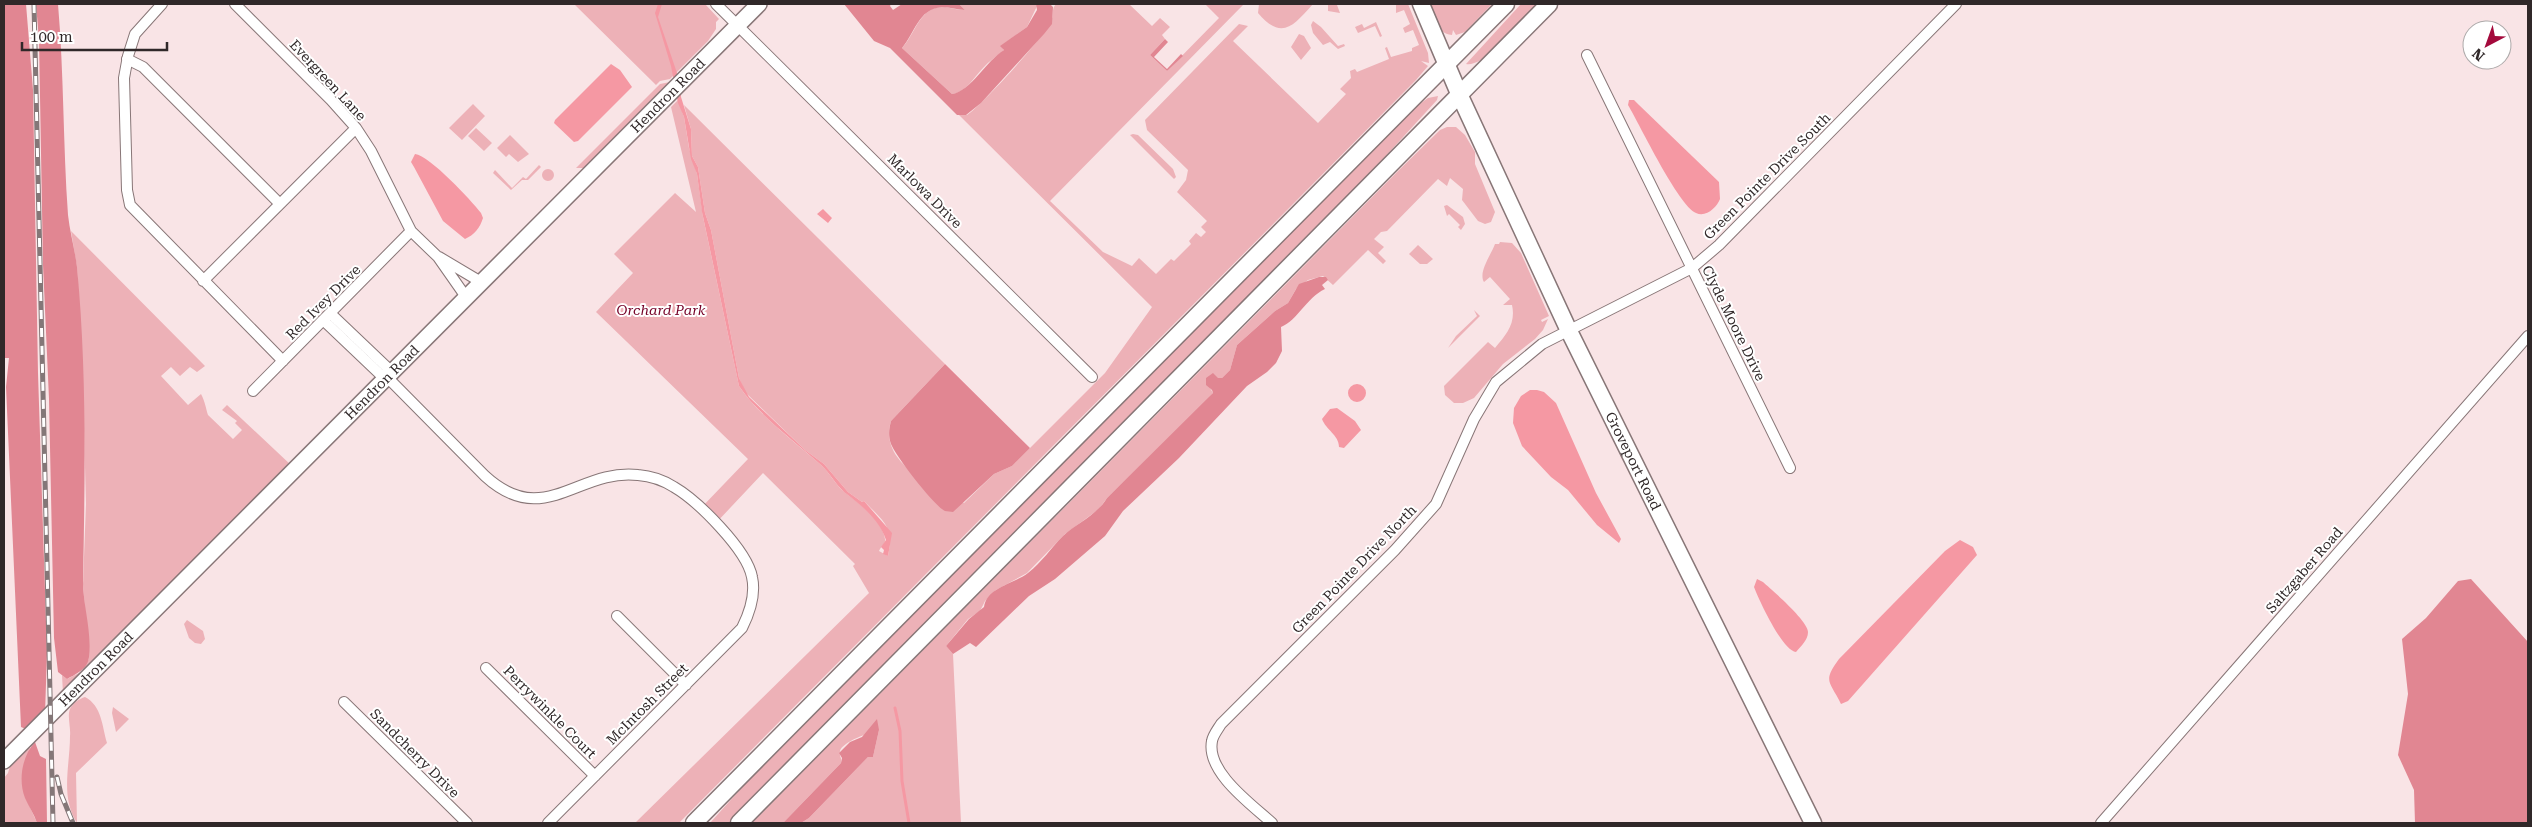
<svg xmlns="http://www.w3.org/2000/svg" width="2532" height="827" font-family="'Roboto Serif',serif">
<rect width="100%" height="100%" fill="#f9e4e6"/>
<path fill="#edb1b7" d="M574,4h131l14,15 -3,3v7l-8,12 -38,38 -10,2 -4,4z
M959,4h77l1,2 -10,21 -26,19 3,4c-7,6 -15,11 -21,18 -10,10 -16,24 -31,26l-50,-46c14,-15 18,-43 43,-41 7,1 13,3 20,3z
M1056,4h73l23,22 8,-8 10,9 -8,8 3,4 -15,16 17,16 52,-53 -14,-14h39l-194,197 53,51 29,14 7,-8 17,16 15,-15 3,2 17,-17 -2,-3 7,-8 5,4 5,-5 -5,-5 6,-6 -30,-29 9,-12 2,-10 -41,-40 -2,-10 94,-96 9,2 -15,15 85,82 28,-29 -6,-5 11,-11 -1,-7 5,-2 2,3 32,-13 -4,-11 2,-1 4,10 21,-6v-3l7,-3 -6,-15 -8,3 -2,-5 7,-4 -6,-14 -8,3v-9h12l20,49 1,10 -8,-2 7,5 -12,14 -737,743h-44l234,-230 -16,-27 2,-2 -92,-91 -48,51 -15,-15 48,-50 -152,-147 37,-39 -19,-19 61,-61 21,19 -25,-105 7,-7 6,17 5,31 8,26 6,43 36,169c19,29 56,56 82,79 9,8 14,19 22,26 15,12 39,28 42,48 1,5 -4,7 -6,12l9,5c6,-30 -4,-34 -24,-55l-2,1 -14,-10 -24,-28 -19,-14 -59,-57 -7,-15 -28,-148 -6,-17 -7,-46 -6,-11 -1,-27 -7,-24 261,259 -54,57c-13,43 44,65 73,82l30,-29 18,-8 93,-93 47,-66 -193,-192h8c15,-10 76,-77 84,-93 3,-6 0,-13 5,-18z
M1259,4h54c-20,22 -31,37 -55,9z
M1328,4h12l-3,1 3,8 -12,-2z
M1425,4h67l-27,28 -9,3 -3,-5 -1,5c-16,-2 -20,-18 -27,-31z
M1521,4h19c-14,14 -55,64 -74,60z
M1313,21l8,6 17,19 6,-2 1,2 -7,3 -8,-7 -7,3 -10,-12 -2,-8z
M1376,22l6,14 -2,1 -5,-11 -17,7 -3,-6 7,-3 2,4z
M1299,34l5,2 7,12 -10,12 -10,-13z
M696,56l1,2 -110,110h-11l84,-84 10,-2z
M1438,96l-1,4 -98,107 -603,610 -7,6h-19l72,-80 629,-633 17,-12z
M473,104l12,12 -23,24 -13,-12z
M1447,127h9l9,8 10,17v12l20,48 -4,10 -6,2 -7,-3 -16,-21 1,-11 -13,-11 -3,8 -9,-7 -51,52 -6,1 -7,7 10,8 -6,6 8,8 -3,3 -15,-14 -35,35 -10,-9 -15,4 -12,9 -8,14 -13,8 -38,34 -7,25 -8,8h-4l-8,10 3,5 -13,15 -93,90 -8,11 -34,25 -38,39 -31,17 -11,11 -5,10 -12,8 -22,27 7,8 8,169h-160l8,-5 59,-61h5l6,-27c-9,2 -37,12 -39,21 -1,6 2,6 1,12l-58,60h-31l645,-651 43,-42z
M476,128l16,15 -8,8 -16,-15z
M1133,134l5,1 35,34 3,8 -2,2 -44,-44z
M510,135l19,19 -11,8 -9,-8 -3,3 -9,-9z
M539,165l2,2 -13,13h-6l-11,10 -18,-17 2,-3 17,18 11,-11 3,2z
M542 175a6 6 0 1 1 12 0a6 6 0 1 1-12 0Z
M1447,205l16,12 2,7 -4,6 -3,-3 2,-2 -11,-11 -2,2 -3,-10z
M71,231l134,135 -8,6 -7,-5 -10,9 -9,-9 -10,9 27,29 13,-11c4,7 5,15 7,21l25,24 9,-9 -7,-7 2,-2 -15,-11 5,-5 65,61 -229,228 -1,-19 5,4 14,-7 8,-13 -6,-75 3,-80 -4,-148 -5,-89z
M1500,242l12,1 9,10 28,63 -8,4 1,2 6,-3 -5,11 -8,9 -32,25 -29,34 -11,5h-9l-9,-8 -1,-9 44,-44 7,6c12,-14 21,-25 17,-43h-9l7,-6 -20,-22 -6,5c-6,-10 7,-27 11,-38h4z
M1418,245l15,14 -6,5h-7l-11,-10z
M1474,310l6,6 -32,32 8,-12 21,-20z
M187,620l16,11 2,8 -4,5 -6,-1 -6,-5 -5,-14z
M85,697c17,9 17,29 22,46l-31,30 1,50c-17,-27 -7,-57 -7,-87 1,-8 -3,-20 0,-27 3,-6 9,-10 15,-12z
M113,707l16,12 -13,13 -4,-19z
M36,738l-6,9 -5,49 12,27h-33v-45l4,-5 3,-11z"/>
<path fill="#e18692" d="M4,4h22l7,86 5,283 9,280 -2,61 -17,16 -7,-3 -15,-340 3,-29h-5z
M36,4h22c6,70 5,141 10,211 2,18 7,35 9,52 10,105 8,210 6,314 0,25 9,50 6,76 -1,12 -13,17 -22,22l-9,-7 -4,-34 -5,-239 -6,-134 -4,-225z
M844,4h47l-1,2 3,4 9,-6h57l6,6c-7,0 -15,-3 -23,-3 -24,2 -27,26 -40,41l50,46c19,-3 34,-33 52,-44l-4,-4 27,-19 10,-17 -1,-6h14l3,3 -1,17 -8,10 -63,69 -15,12h-9l-67,-67 -16,-7z
M1165,39l3,3 -14,15 13,12 14,-15 2,2 -16,15 -17,-16z
M1319,277h7l2,3 -6,5 3,4c-19,9 -27,31 -44,38l1,24 -6,12 -9,9 -20,14 -68,72 -56,53 -18,25 -50,43 -26,17 -53,51 -6,-4 -17,11 -7,-8 23,-27 15,-12c3,-20 30,-23 44,-34 14,-11 23,-25 35,-37 14,-13 34,-21 44,-38l106,-105 -1,-3 -6,-5v-7l7,-5 5,5h4l8,-8 7,-25 38,-34 13,-8 11,-19z
M945,364l85,84 -18,18 -18,8 -41,38c-2,0 -6,-1 -8,-1 -11,-5 -50,-56 -54,-67 -3,-9 -2,-15 0,-23z
M2471,579l57,63v181h-113l-1,-33 -16,-35 10,-61 -6,-55 24,-21 32,-37z
M877,719l2,11 -6,27h-5l-59,61 -8,5h-18l58,-60 1,-5 -3,-5 11,-11 12,-5z
M35,742l5,14 6,3 1,64h-10c-3,-9 -8,-16 -12,-25 -7,-18 -3,-42 10,-56z"/>
<path fill="#f598a3" d="M658,4h4l-4,13 20,59 3,21 10,32 1,27 6,11 7,46 6,17 28,148 10,19 56,53 19,14 24,28 14,10 2,-1 28,32 -4,23 -5,-2 1,-4 -3,-3 5,-7c-7,-21 -25,-35 -42,-48 -9,-8 -14,-19 -23,-27 -26,-24 -62,-49 -82,-79l-37,-174 -5,-38 -6,-15 -7,-42 -6,-14 -7,-37 -16,-53z
M611,64l9,6 12,17 -54,54 -4,1 -20,-19 1,-3z
M1629,100h5l5,5 80,77 1,17c-3,8 -14,19 -24,14 -18,-8 -56,-88 -68,-108z
M415,154c15,2 56,46 66,59l2,5c-3,10 -9,17 -18,21l-22,-18 -29,-54 -3,-5z
M823,209l9,9 -4,5 -11,-9z
M1348 393a9 9 0 1 1 18 0a9 9 0 1 1-18 0Z
M1537,390l7,2 12,11 40,90 25,46 -2,4 -22,-18 -29,-35 -17,-13 -29,-31 -9,-23 1,-15 7,-12 9,-6z
M1337,408l18,13 6,9 -17,18 -5,-1c0,-12 -13,-17 -17,-28l8,-10z
M1960,540l13,7 4,8 -129,146 -7,3c-11,-23 -19,-22 -2,-45l106,-108z
M1757,579l6,3c9,8 45,39 45,50 0,8 -7,14 -12,20 -14,-2 -37,-52 -42,-65z"/>
<g fill="none" stroke-linecap="round" stroke-linejoin="round">
<path stroke="#f598a3" stroke-width="3" d="M895,708l5,23 2,50 7,42"/>
<g stroke="#887677" stroke-width="12">
<path id="street" d="M162,4l-27,30 -7,22 -4,22 3,112 3,15 153,156
M235,4l96,96 25,28 15,23 40,80 27,26 28,40
M716,4l376,373
M1587,55l203,413
M127,59l16,8 137,137
M439,257l42,25
M203,281l153,-153
M330,313l62,59
M323,320l62,59
M387,377l98,99c59,54 93,-8 153,-1 13,1 25,5 36,12 24,14 73,63 78,90 4,18 -2,35 -10,51l-194,195
M253,391l158,-160
M617,616l69,69
M486,668l109,108
M344,702l123,121
M1272,823c-21,-19 -66,-51 -60,-82 1,-6 6,-12 9,-17l174,-174 41,-46 38,-85 22,-37 46,-38 150,-76 27,-23 237,-241
M2101,823l427,-487"/>
</g>
<g stroke="#887677" stroke-width="18">
<g id="secondary">
<path id="s1" d="M4,761l755,-757"/>
</g>
</g>
<g stroke="#887677" stroke-width="19">
<g id="primary">
<path id="s2" d="M1421,4l39,92 109,235 244,492"/>
<path d="M694,823l812,-819"/>
<path d="M739,823l810,-819"/>
</g>
</g>
<use href="#street" stroke="#fff" stroke-width="10"/>
<use href="#secondary" stroke="#fff" stroke-width="15"/>
<use href="#primary" stroke="#fff" stroke-width="16"/>
<g stroke="#847778" stroke-width="5">
<path id="rail" d="M34,4l19,819
M57,777l4,17 12,29"/>
</g>
<use href="#rail" stroke="#fff" stroke-width="3" stroke-dasharray="9" stroke-linecap="butt"/>
</g>
<g text-anchor="middle" stroke-width="4" stroke-linejoin="round" paint-order="stroke">
<g font-size="14" fill="#302829" stroke="#fff">
<text transform="translate(328 80) rotate(47)" y="5">Evergreen Lane</text>
<text dy="5" stroke="none"><textPath href="#s1" startOffset="940">Hendron Road</textPath></text>
<text transform="translate(1767 176) rotate(-45)" y="5">Green Pointe Drive South</text>
<text transform="translate(925 191) rotate(45)" y="5">Marlowa Drive</text>
<text transform="translate(323 302) rotate(-45)" y="5">Red Ivey Drive</text>
<text transform="translate(1734 323) rotate(64)" y="5">Clyde Moore Drive</text>
<text dy="5" stroke="none"><textPath href="#s1" startOffset="535">Hendron Road</textPath></text>
<text dy="5" stroke="none"><textPath href="#s2" startOffset="504">Groveport Road</textPath></text>
<text transform="translate(1354 569) rotate(-46)" y="5">Green Pointe Drive North</text>
<text transform="translate(2304 570) rotate(-49)" y="5">Saltzgaber Road</text>
<text dy="5" stroke="none"><textPath href="#s1" startOffset="130">Hendron Road</textPath></text>
<text transform="translate(647 704) rotate(-45)" y="5">McIntosh Street</text>
<text transform="translate(550 712) rotate(45)" y="5">Perrywinkle Court</text>
<text transform="translate(415 753) rotate(45)" y="5">Sandcherry Drive</text>
</g>
<g font-size="14" font-style="italic" fill="#740127" stroke="#fff">
<text x="661" y="315">Orchard Park</text>
</g>
</g>
<rect width="2532" height="827" fill="none" stroke="#302829" stroke-width="10"/>
<g transform="translate(2487 45) rotate(221)"><circle r="24" fill="#ffffff" stroke="#aca9a9"/>
<path d="M0-4L9 19L0 12L-9 19Z" fill="#a40a3c"/>
<text y="-8" font-size="14" font-weight="bold" text-anchor="middle" fill="#302829">N</text>
</g>
<path d="M22 42v8h145v-8" fill="none" stroke="#302829" stroke-width="2.5"/>
<text x="30" y="42" font-size="15" fill="#302829" stroke="#ffffff" stroke-width="4" paint-order="stroke">100 m</text>
</svg>
